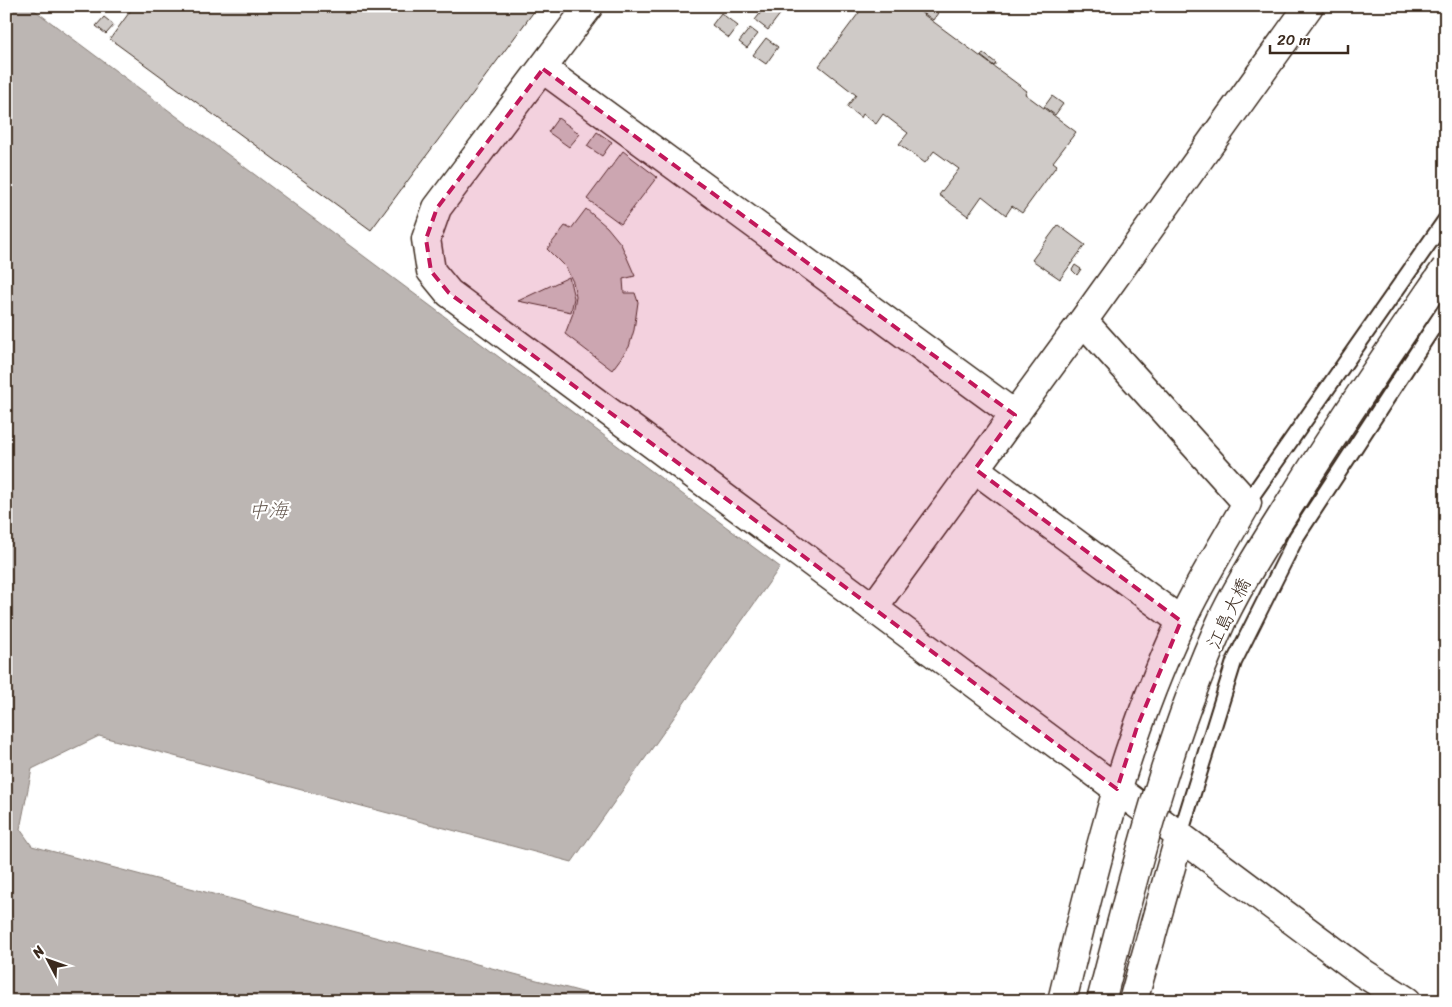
<svg xmlns="http://www.w3.org/2000/svg" width="1452" height="1007" font-family="Sriracha,'Klee One',sans-serif">
<rect width="100%" height="100%" fill="#fff"/>
<filter id="ink" filterUnits="userSpaceOnUse"><feTurbulence type="fractalNoise" baseFrequency=".02" numOctaves="2"/><feDisplacementMap in="SourceGraphic" scale="10" xChannelSelector="R" yChannelSelector="G"/><feConvolveMatrix kernelMatrix="1 2 1 2 8 2 1 2 1" color-interpolation-filters="sRGB"/></filter>
<g filter="url(#ink)">
<path fill="#bcb6b3" stroke="#887e77" d="M6,6h23l751,561 -208,295 -473,-126 -67,33 -12,60 12,17 584,155h-610z"/>
<path fill="#cfcac7" stroke="#3b2a1e" d="M134,6h172l5,4 3,-4h224l-167,224 -261,-191z
M766,6h6l9,7 -13,17 -13,-10z
M864,6h48l115,85 -2,3 51,38 -23,30 4,3 -35,48 -10,-7 -6,9 -24,-19 -14,20 -29,-21 20,-26 -25,-18 -9,12 -26,-19 9,-11 -25,-19 -7,10 -13,-10 -2,4 -14,-11 9,-12 -37,-29z
M922,6h6l10,7 -5,7 -14,-10z
M721,13l17,13 -9,12 -17,-13z
M104,17l10,8 -8,9 -10,-8z
M750,28l8,6 -11,14 -8,-6z
M766,38l12,9 -12,17 -13,-9z
M983,53l13,10 -2,3 -13,-10z
M1052,96l11,8 -8,11 -11,-8z
M558,118l22,16 -11,13 -21,-15z
M597,132l15,10 -10,14 -15,-10z
M623,151l34,26 -36,47 -34,-25z
M586,209l21,18 14,17 14,32 -12,3 1,14h11l3,9 -4,28 -5,17 -17,23 -47,-36 8,-21 3,-17 -3,-14 -7,-14 -19,-19 18,-23 6,3z
M1058,225l27,20 -25,34 -28,-19z
M1075,265l6,4 -4,6 -5,-5z
M569,277l5,21 -3,14 -53,-11z"/>
<g fill="none" stroke-linecap="round" stroke-linejoin="round">
<g stroke="#3b2a1e" stroke-width="18">
<path id="service" d="M1247,503l199,-284
M1180,835l54,-173 63,-126 149,-228"/>
</g>
<g stroke="#3b2a1e" stroke-width="31">
<path id="minor" d="M543,69l472,346
M975,469l206,152
M873,608l210,-287 226,-315
M1117,789l246,184 44,28
M1062,1001c31,-129 62,-259 119,-379 19,-41 44,-80 66,-119l-164,-182
M1133,1001l47,-166"/>
</g>
<g stroke="#3b2a1e" stroke-width="31">
<path id="tertiary" d="M589,6l-152,202 -11,31 5,32 18,22 668,496"/>
</g>
<use href="#service" stroke="#fff" stroke-width="14"/>
<use href="#minor" stroke="#fff" stroke-width="28"/>
<use href="#tertiary" stroke="#fff" stroke-width="28"/>
<g stroke="#3b2a1e" stroke-width="31" stroke-linecap="butt">
<path id="tertiary-bridge" d="M1101,1001c34,-130 66,-261 122,-383 21,-43 48,-84 73,-124 48,-77 99,-151 150,-226"/>
</g>
<use href="#tertiary-bridge" stroke="#fff" stroke-width="28"/>
</g>
</g>
<path fill="#c2185b" fill-opacity="0.2" stroke="#c2185b" stroke-width="4" stroke-dasharray="10 6" stroke-linejoin="round" d="M543,69l472,346 -40,54 206,152 -44,106 -20,62 -668,-496 -18,-22 -5,-32 11,-31z"/>
<g text-anchor="middle" stroke-width="4.5" stroke-linejoin="round" paint-order="stroke">
<g font-size="19" fill="#3b2a1e" stroke="#fff">
<text transform="translate(1228 613) rotate(-64)" y="7">江島大橋</text>
</g>
<g font-size="20" font-style="italic" fill="#685b52" stroke="#fff">
<text x="268" y="517">中海</text>
</g>
</g>
<rect width="1452" height="1007" fill="none" stroke="#fff" stroke-width="25"/>
<rect x="12" y="12" width="1427" height="982" fill="none" stroke="#3b2a1e" stroke-width="2" filter="url(#ink)"/>
<g transform="translate(48 960) rotate(311)" stroke="#ffffff" stroke-width="4" paint-order="stroke">
<path d="M0-4L9 19L0 12L-9 19Z" fill="#3b2a1e"/>
<text y="-8" font-size="14" font-weight="bold" text-anchor="middle" fill="#3b2a1e">N</text>
</g>
<path d="M1270 45v8h78v-8" fill="none" stroke="#3b2a1e" stroke-width="2.5"/>
<text x="1277" y="45" font-size="15" fill="#3b2a1e" stroke="#ffffff" stroke-width="4" paint-order="stroke">20 m</text>
</svg>
